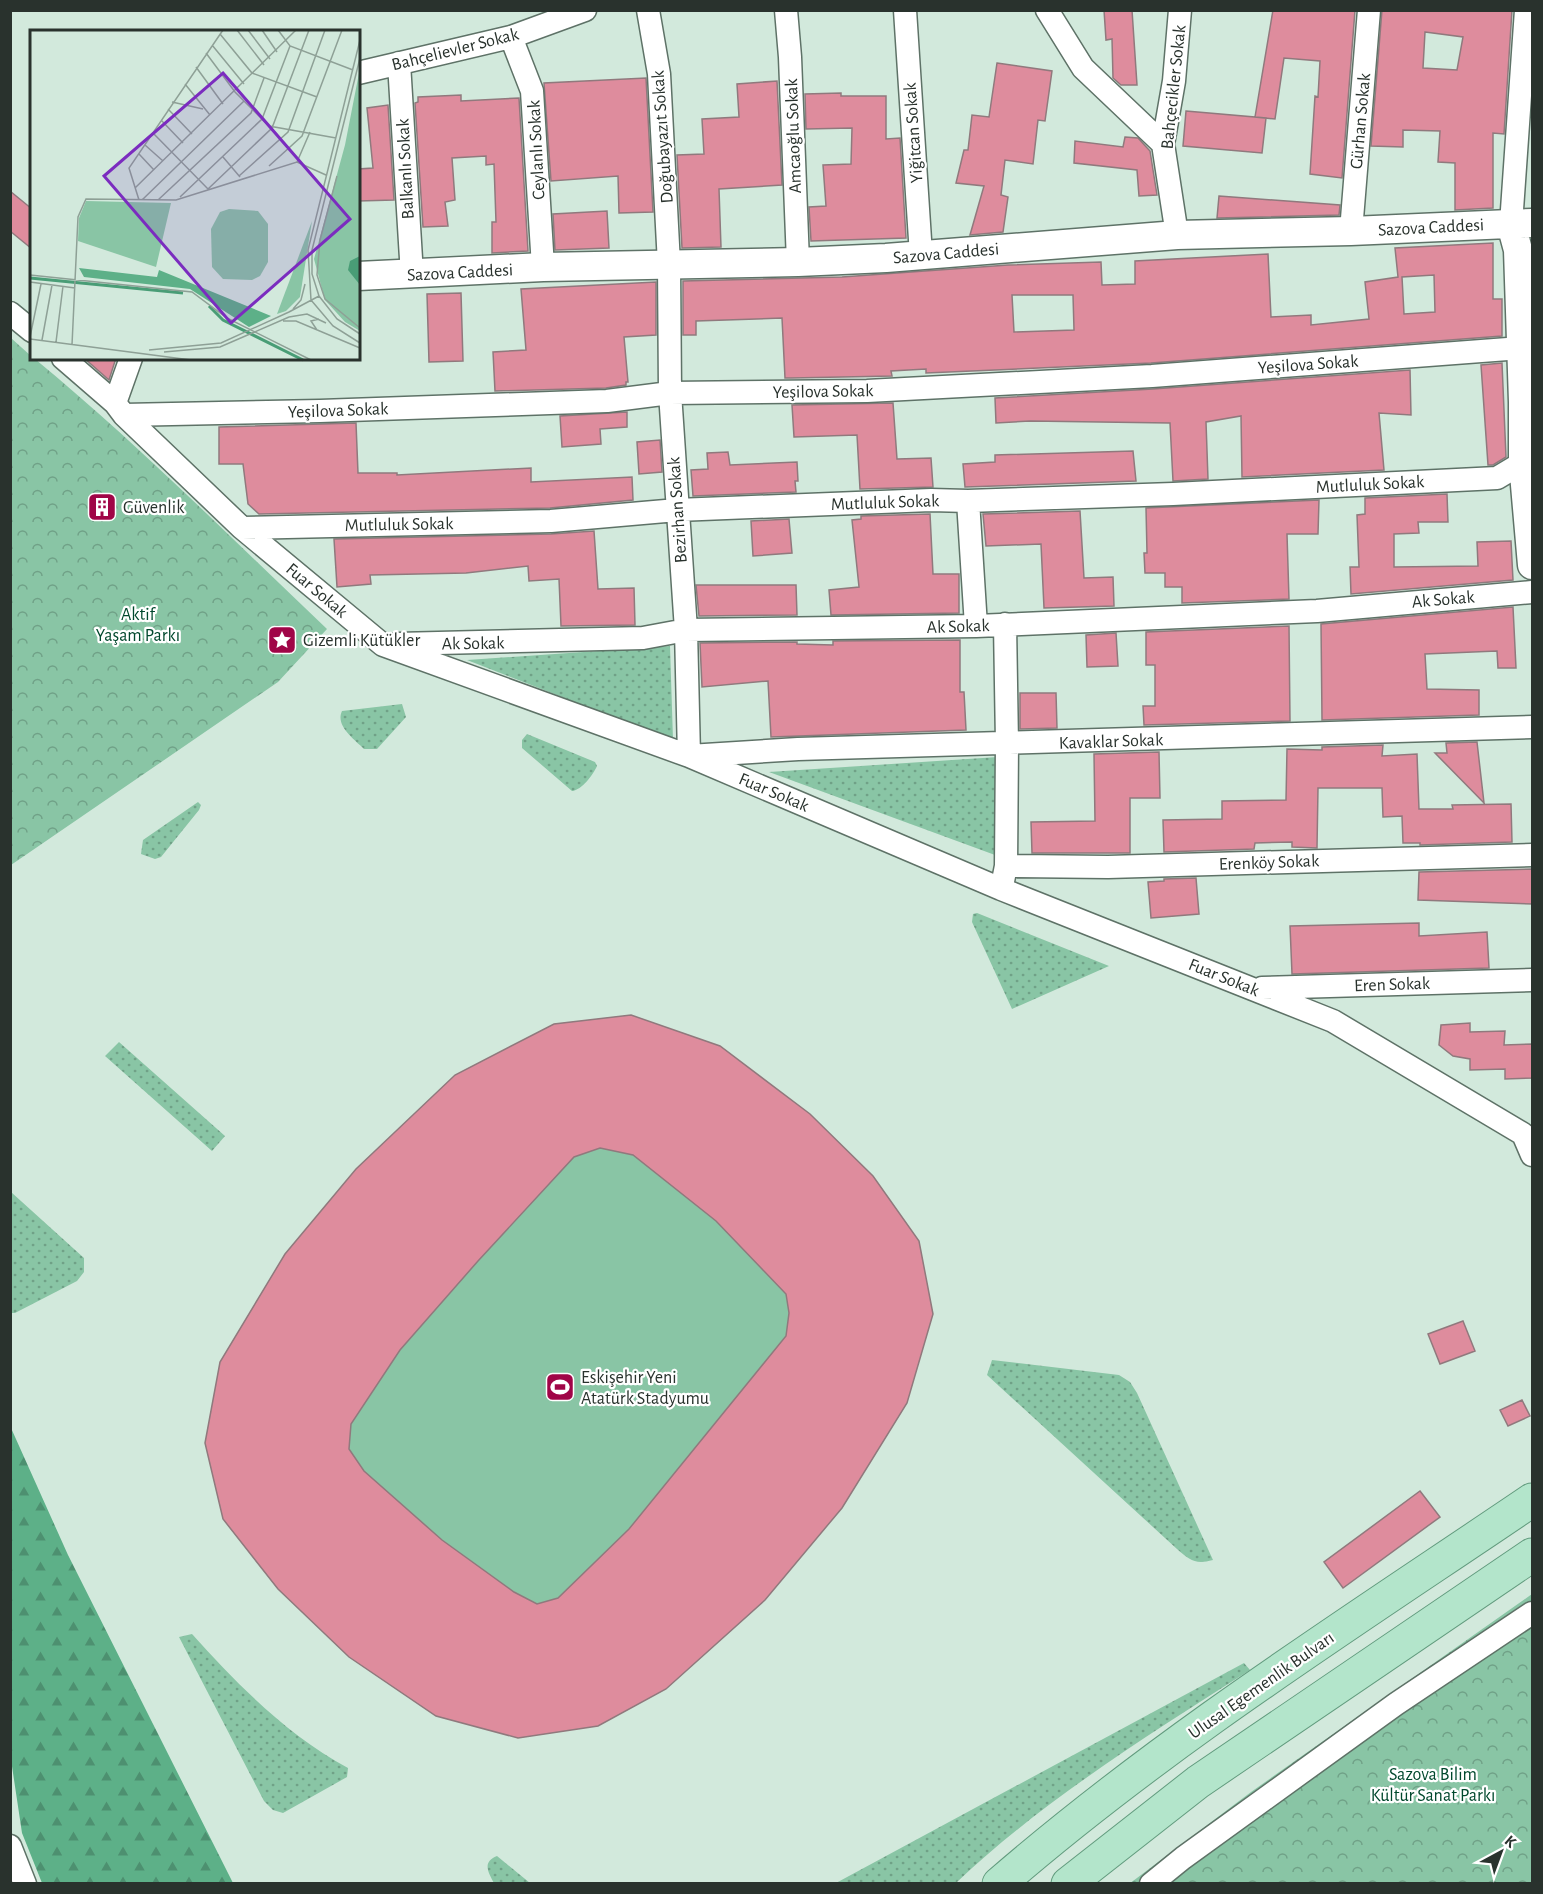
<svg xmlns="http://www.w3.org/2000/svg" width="1543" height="1894" font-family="'Alegreya Sans',sans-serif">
<defs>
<pattern id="grass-dots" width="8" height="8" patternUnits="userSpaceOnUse" patternTransform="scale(1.5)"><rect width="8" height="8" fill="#89c5a5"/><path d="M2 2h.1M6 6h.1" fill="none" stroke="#70a187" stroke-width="1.8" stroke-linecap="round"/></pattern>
<pattern id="forest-firs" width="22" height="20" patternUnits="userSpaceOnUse" patternTransform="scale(1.5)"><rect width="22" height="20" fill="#5db088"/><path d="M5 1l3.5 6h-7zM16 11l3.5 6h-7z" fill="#4d9070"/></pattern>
<pattern id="park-crowns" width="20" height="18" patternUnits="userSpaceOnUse" patternTransform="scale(1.5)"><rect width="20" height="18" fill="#89c5a5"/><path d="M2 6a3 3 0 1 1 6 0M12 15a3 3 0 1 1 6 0" fill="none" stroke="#70a187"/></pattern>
</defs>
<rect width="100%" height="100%" fill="#d2e9dc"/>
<path fill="url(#grass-dots)" d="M670,646l3,94 -206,-80z
M402,704l4,13 -29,32h-13c-10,-10 -29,-23 -22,-38z
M527,734l68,28 2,4c-4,9 -15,24 -25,25l-50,-43v-8z
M998,757l-3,98 -226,-83z
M198,802l3,3 -2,5 -38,47 -6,2 -14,-5 2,-14z
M977,913l5,2 127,51 -97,43 -40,-87 1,-8z
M119,1042l106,94 -13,15 -107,-95z
M11,1192l73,66v14l-7,9 -62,32h-5z
M992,1360l127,15 11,7 7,11 76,167c-18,5 -23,0 -36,-11l-190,-174z
M192,1634c46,51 95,101 156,134l-1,9 -64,36 -10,-3 -9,-9 -85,-164z
M1244,1663l6,7c-100,64 -208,131 -294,213h-120z
M497,1856l33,27h-36c-6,-11 -12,-21 3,-27z"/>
<path fill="url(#forest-firs)" d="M11,1428l57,127 165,328h-191l-20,-50 -12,-80z"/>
<path fill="url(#park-crowns)" d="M11,338l20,18 1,2 3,1c102,84 196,179 292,270l-49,53 -267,183z
M1532,1594v289l-403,1 122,-92z"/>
<path fill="#89c5a5" d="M631,1015l89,31 90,68 63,62 46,65 14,73 -26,89 -65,105 -77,92 -99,89 -68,37 -80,12 -82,-22 -87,-59 -71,-68 -55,-70 -18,-76 15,-81 65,-108 71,-85 99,-94 99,-51z"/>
<path fill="#de8c9d" stroke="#90797d" stroke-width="1.5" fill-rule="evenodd" d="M1104,10h28l5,75h-16l-8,-7 -1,-39 -6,1z
M1273,10h82l-13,168 -32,-4 5,-78 3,1 2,-36 -36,-3 -9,61 -20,-2z
M1382,10h130l-8,124 -11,-1v75l-38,2v-47l-17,-1 2,-31 -37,-1v17l-32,-1zM1425,32l38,5 -6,33 -34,-2z
M997,63l55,8 -7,50 -7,-1 -5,44 -28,-4 -4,35 7,2 -5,35 -33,3 14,-49 -28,-3 8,-33h4l4,-35 17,2z
M646,78l7,134 -34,1 -1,-37 -67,5 -7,-98z
M777,81l5,104 -63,4 2,58 -39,1 -5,-93 27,-1 -2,-35 37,-2 -2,-33z
M841,93v3h45v43l14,-1 6,100 -95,3 -2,-34 17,-1 -3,-41 28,-1 1,-36 -46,1 -1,-35z
M461,95v6l58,-3 9,153 -36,2v-31h4l-2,-58 -8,1v-9l-34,2 3,42 -10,2 3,24 -25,1 -8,-124 3,-1v-5z
M388,105l6,95 -36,1v-32l15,-1 -6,-60z
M1186,111l80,7 -4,35 -79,-7z
M1125,137l13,1 12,13 7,44 -18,1 -2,-26 -63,-7 1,-22 48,6z
M10,191l22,18v40l-22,-18z
M1219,196l121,9 -1,10 -122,3z
M607,211l2,37 -54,2 -2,-36z
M1493,243v56h9v37l-351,27 -225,10v-4l-35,2 1,5 -101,2h-6l-3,-60 -86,3v14h-13v-54l159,-4 166,-12 93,-3 1,23 33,-1v-23l133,-7 3,63 40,-2v10l58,-6 -4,-37 33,-5 -3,-29zM1434,275l1,37 -31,2 -2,-37zM1012,295h61l1,35 -60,2z
M656,282v53l-32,2 4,45h-2v3l-20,3 -111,3 -2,-39 33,-2 -5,-61z
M461,293l2,68 -34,1 -2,-68z
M84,358h32l-7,22z
M1502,363l4,94 -13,8h-5l-7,-100z
M1410,370l1,45 -32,-2 5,57 -142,7 -1,-61 -35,6 2,57 -35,2 -3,-58 -140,-2 -34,2 -1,-25 158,-9z
M893,403l4,56 34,-1 2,29 -73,2 -3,-54 -63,2 -2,-32z
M627,412v15l-27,2 1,15 -39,3 -2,-31z
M356,423l2,50h39v2l134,-7v14l101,-5 1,23 -83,8 -291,6 -11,-10 -5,-40h-24v-37z
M660,440l2,32 -23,2 -2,-32z
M1133,451l3,30 -171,6 -2,-23 32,-2v-7z
M728,452l2,13 67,-3 1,19h-3l1,11 -103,4 -2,-26 17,-1 -1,-16z
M1447,494l1,28h-30l1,11 -25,1v33l84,-1 -1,-24 34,-1 2,39 -162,14 -1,-27h9l-2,-52 8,-1v-16z
M1319,500l-1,34h-31l2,65 -107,4v-16h-17v-14h-20l-1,-20h3l-1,-45z
M1080,511l4,67 29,-1 1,29 -70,2 -3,-64 -55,2 -3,-32z
M930,514l3,60h26v39l-128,2 -2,-25 30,-3 -7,-67 9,-1v-3z
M789,519l3,34 -39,3 -2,-35z
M594,531l4,58 36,-1 1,37 -74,1 -2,-47 -30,2 -1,-15 -62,7 -96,2 1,9 -34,3 -3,-48 217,-5z
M696,585h100l1,30 -98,1z
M1513,607l3,61h-18l-1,-17 -72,3 2,35 52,1v25l-157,5 -1,-96z
M1289,626l1,95 -146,4 -1,-19h12v-41h-9v-33z
M1116,633l2,33 -31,1 -1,-32z
M960,640v52h4l2,38 -195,7 -3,-56 -66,6 -2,-44 97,-1v2l36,1v-4z
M1020,693h36l1,35 -37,1z
M1477,742l7,61 -49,-50h12l-1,-10z
M1383,745l-1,11 35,-2 2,55h34l-1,-4 59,-1 1,38 -92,3v-2h-17l-1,-27 -19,1 -1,-29h-64l-1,60 -25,-1v-5l-37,1 -1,6 -90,3 -1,-32 59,-1v-18l64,-1 1,-51 35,1v-3z
M1159,752l1,46h-30v55h-98l-1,-31 64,-1 -1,-67z
M1533,869v35l-115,-4 1,-28z
M1196,878l3,36 -48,4 -3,-36 16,-1v-2z
M1419,923v13l68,-4 2,36 -197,6 -2,-48z
M631,1015l89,31 90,68 63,62 46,65 14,73 -26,89 -65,105 -77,92 -99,89 -68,37 -80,12 -82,-22 -87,-59 -71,-68 -55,-70 -18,-76 15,-81 65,-108 71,-85 99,-94 99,-51zM600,1148l33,7 83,66 70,73 3,19 -3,23 -157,193 -71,69 -21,6 -23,-12 -72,-52 -78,-69 -15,-22 2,-25 49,-74 78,-89 96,-104z
M1470,1023v9l35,-1 -1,14 29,-1v34l-28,1v-10l-35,1v-11l-17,-3 -14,-11 2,-20z
M1463,1321l12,30 -35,13 -12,-30z
M1522,1400l8,16 -22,10 -8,-16z
M1420,1491l20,26 -97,71 -19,-26z"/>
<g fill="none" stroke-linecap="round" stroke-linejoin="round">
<g stroke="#5e7267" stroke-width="25">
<path id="minor" d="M648,10l11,64 10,190 1,129 16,237 3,126 109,-7 734,-22
M786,10l4,47 8,205
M905,10l16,245
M1047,10l36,58 80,76
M511,37l21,54 11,176
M399,63l13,212
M358,73l153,-36 74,-27
M1511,224l15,-214
M1351,231l18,-221
M1177,235l-14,-91 11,-63 6,-71
M10,313l22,18
M63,358l52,45 9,12 118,113 141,117 306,111 312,133 332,132 190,113 9,21
M115,403l16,-45
M124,415l196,-4 287,-10 63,-8 197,-2 285,-15 369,-28
M968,501l8,125
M242,528l309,-7 126,-11 254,-10 37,1 205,-7 324,-16 35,-21
M397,644l246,-6 43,-8 290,-4 341,-15 215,-19
M1006,866l102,1 424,-12
M1003,881l3,-15 1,-122 -2,-120
M1262,988l270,-8
M10,1846l15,38
M1151,1884l32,-26 213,-154 136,-91"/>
</g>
<g stroke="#5e7267" stroke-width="31">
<path id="tertiary" d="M1511,224l7,26 5,152v60l9,103
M358,276l185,-9 255,-5 88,-4 291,-23 174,-4 181,-8"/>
</g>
<g stroke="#629b7e" stroke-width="35">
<path id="primary" d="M999,1884c166,-144 353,-262 533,-384
M1068,1884l130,-102 334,-227"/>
</g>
<use href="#minor" stroke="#fff" stroke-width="22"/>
<use href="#tertiary" stroke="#fff" stroke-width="28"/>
<use href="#primary" stroke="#b3e5cb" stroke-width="33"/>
</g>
<defs>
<g id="building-square" transform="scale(1.5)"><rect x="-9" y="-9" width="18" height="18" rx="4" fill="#a00547" stroke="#fff"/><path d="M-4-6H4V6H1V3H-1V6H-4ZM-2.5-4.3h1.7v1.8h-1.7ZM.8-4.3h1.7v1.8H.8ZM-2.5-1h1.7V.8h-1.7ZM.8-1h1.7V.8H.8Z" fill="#fff"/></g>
<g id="sight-square" transform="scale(1.5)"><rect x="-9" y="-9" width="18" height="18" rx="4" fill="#a00547" stroke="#fff"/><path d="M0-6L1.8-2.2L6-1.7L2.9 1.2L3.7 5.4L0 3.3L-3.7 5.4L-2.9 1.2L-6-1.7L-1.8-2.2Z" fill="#fff"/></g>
<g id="stadium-square" transform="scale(1.5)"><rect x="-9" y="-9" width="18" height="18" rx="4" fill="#a00547" stroke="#fff"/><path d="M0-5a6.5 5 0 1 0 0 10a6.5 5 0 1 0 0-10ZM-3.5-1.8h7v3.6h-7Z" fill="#fff"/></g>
</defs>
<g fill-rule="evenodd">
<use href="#building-square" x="102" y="507"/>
<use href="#sight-square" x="282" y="640"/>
<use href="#stadium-square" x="560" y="1387"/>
</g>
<g text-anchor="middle" stroke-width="4.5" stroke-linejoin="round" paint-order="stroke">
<g font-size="18" fill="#29322d" stroke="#fff">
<text transform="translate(455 49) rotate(-14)" y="6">Bahçelievler Sokak</text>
<text transform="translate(1173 87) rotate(-84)" y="6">Bahçecikler Sokak</text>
<text transform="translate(1360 121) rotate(-85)" y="6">Gürhan Sokak</text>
<text transform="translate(913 133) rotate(-94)" y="6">Yiğitcan Sokak</text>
<text transform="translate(793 136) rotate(-92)" y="6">Amcaoğlu Sokak</text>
<text transform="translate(662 137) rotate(-94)" y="6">Doğubayazıt Sokak</text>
<text transform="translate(536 150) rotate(-93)" y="6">Ceylanlı Sokak</text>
<text transform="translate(405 169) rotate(-93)" y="6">Balkanlı Sokak</text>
<text transform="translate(1431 227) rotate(-3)" y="6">Sazova Caddesi</text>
<text transform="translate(946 253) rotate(-5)" y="6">Sazova Caddesi</text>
<text transform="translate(460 272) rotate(-3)" y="6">Sazova Caddesi</text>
<text transform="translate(1308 364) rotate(-4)" y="6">Yeşilova Sokak</text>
<text transform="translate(823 391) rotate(-1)" y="6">Yeşilova Sokak</text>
<text transform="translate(338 410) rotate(-2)" y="6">Yeşilova Sokak</text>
<text transform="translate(1370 484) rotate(-3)" y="6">Mutluluk Sokak</text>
<text transform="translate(885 502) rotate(-2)" y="6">Mutluluk Sokak</text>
<text transform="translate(677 510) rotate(-94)" y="6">Bezirhan Sokak</text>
<text transform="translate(399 524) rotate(-1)" y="6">Mutluluk Sokak</text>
<text transform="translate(317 590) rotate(40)" y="6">Fuar Sokak</text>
<text transform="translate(1443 599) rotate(-5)" y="6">Ak Sokak</text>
<text transform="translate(958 626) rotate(-2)" y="6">Ak Sokak</text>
<text transform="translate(473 643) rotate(-1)" y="6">Ak Sokak</text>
<text transform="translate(1111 741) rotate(-2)" y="6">Kavaklar Sokak</text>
<text transform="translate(774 792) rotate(23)" y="6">Fuar Sokak</text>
<text transform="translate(1269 862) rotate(-2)" y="6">Erenköy Sokak</text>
<text transform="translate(1224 977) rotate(22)" y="6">Fuar Sokak</text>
<text transform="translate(1392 984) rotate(-2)" y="6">Eren Sokak</text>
<text transform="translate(1261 1685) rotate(-35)" y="6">Ulusal Egemenlik Bulvarı</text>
</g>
<g font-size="18" fill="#29322d" stroke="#fff" text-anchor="start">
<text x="123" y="513">Güvenlik</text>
<text x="303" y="646">Gizemli Kütükler</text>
<text x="581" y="1383">Eskişehir Yeni<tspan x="581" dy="21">Atatürk Stadyumu</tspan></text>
</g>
<g font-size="18" fill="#00482d" stroke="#fff">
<text x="138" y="620">Aktif<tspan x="138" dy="21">Yaşam Parkı</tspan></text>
<text x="1433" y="1780">Sazova Bilim<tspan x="1433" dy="21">Kültür Sanat Parkı</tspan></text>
</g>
</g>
<g transform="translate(30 30)">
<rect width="330" height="330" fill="#d2e9dc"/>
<path d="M282,191l-12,76 -14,14 -9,3z" fill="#89c5a5"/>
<path d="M49,238l78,9 2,-7 112,46 -22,11 -59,-38 -106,-12z" fill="#5db088"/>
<path d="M330,38v263l-15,-9 -20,-22 -11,-41 31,-114zM56,171l85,2 -15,64 -78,-26 1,-23z" fill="#89c5a5"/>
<path d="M199,179l29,2 10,13v38l-8,14 -8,4 -29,-1 -11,-12 -1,-38 9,-17z" fill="#89c5a5"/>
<path d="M330,226v29l-12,-15 2,-9z" fill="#499d76"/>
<path fill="none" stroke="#499d76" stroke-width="3" d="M0,248l153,15M179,276l14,14 80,40"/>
<path fill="none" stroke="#8ea096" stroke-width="1.5" d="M207,0l27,35M218,0l22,29M232,0l15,22M248,0l12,16 63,24M190,4l32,39 65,24M182,15l32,39M176,23l29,39 34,34 67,12M166,37l27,37M155,54l25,31M142,72l31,7M138,79l24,25M131,90l22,23M123,103l55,56 64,-61 37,-98M115,115l18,16M109,124l15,16M193,127l17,20M267,132l13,-30M239,136l33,-30 40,-106M209,146l49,-44 37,-102M307,146l-17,64 -3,35 8,24 35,29M105,158l161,-158M150,167l82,-78 28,-73M109,170l-10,-32 94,-138M112,170l102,-99M128,170l93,-87 13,-35M0,245l162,17 35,26 84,42M0,252l45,6M289,266l-7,-22v-24l48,-192M281,270l-3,-50 52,-210M281,270l22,26 27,17M263,279l8,-9 4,-16M259,282l30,-16 18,23 23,15M259,287l18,-3 19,9M253,291h13l64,27M287,300l-6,-9 8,-2M0,307l11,-53M0,309l161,21M12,310l10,-55M26,312l7,-56M42,315l6,-128 8,-18 90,1 121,-38 29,13M119,320l72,-7 68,-31M134,322l56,-5 69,-30"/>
<path fill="#7b2cbf" fill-opacity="0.15" stroke="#7b2cbf" stroke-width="3" d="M193,43l127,146 -119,104 -127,-147z"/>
<rect width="330" height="330" fill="none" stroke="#29322d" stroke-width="3"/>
</g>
<rect width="1543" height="1894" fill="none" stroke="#29322d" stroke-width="24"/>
<g transform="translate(1501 1852) rotate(41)" stroke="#ffffff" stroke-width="4.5" paint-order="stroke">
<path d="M0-4.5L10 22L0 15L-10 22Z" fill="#29322d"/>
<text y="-9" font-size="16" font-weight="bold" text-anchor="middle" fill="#29322d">K</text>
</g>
</svg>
